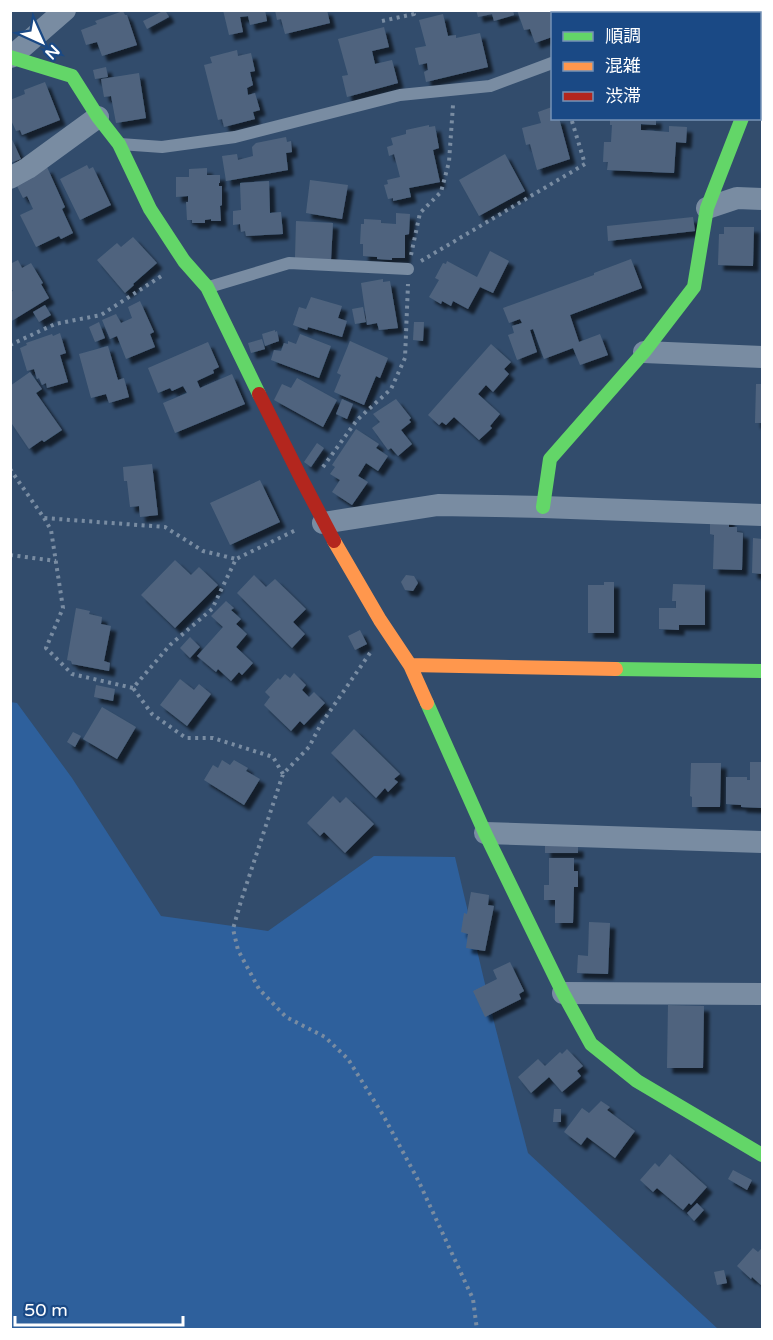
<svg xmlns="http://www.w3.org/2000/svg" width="773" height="1340" font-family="'Varela Round','Noto Sans JP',sans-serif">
<defs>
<filter id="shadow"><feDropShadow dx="5.5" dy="5.5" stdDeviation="1.5" flood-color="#0009"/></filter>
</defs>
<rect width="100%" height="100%" fill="#324c6c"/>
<path fill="#2e609c" d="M10,702l7,1 55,75 89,138 107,15 106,-75 81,1 39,165 34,131 190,176h-707z"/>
<path fill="#4f647e" filter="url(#shadow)" d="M165,10l4,7 -22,12 -4,-8z
M223,10h42l2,11 -17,4 -2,-9 -8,1 3,15 -14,3z
M275,10h52l3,13 -45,11 -4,-15 -4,1z
M476,10h37l1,5 -20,6 -2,-7 -14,3z
M517,10h43l1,4h-9v23l-17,6 -5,-14 -6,1z
M123,11l2,4h2l10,30 -35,11 -5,-14 -11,3 -5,-15 16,-6 -2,-3z
M443,14l5,22 8,-1v3l24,-5 8,34 -62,15 -2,-10 4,-2 -1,-7 -8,2 -4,-17 11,-2 -7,-26z
M384,27l5,20 -17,4 3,13 17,-4 6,23 -51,14 -5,-21 6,-1 -10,-36z
M237,50l1,6 13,-3 4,18 -5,1 3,13 -6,3 1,7 7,-2 5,17 -7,2 2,7 -31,8 -2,-8 -4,1 -14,-55 8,-2 -2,-6z
M106,67l2,10 -13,2 -2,-9z
M139,73l7,45 -30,5 -5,-27 -7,1 -3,-18z
M45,82l15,38 -38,15 -2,-5 -4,1 -6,-13v-18l15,-6 -1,-4z
M552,107v11h7l11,41 -33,11 -7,-26 -4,1 -4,-17 19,-5 -3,-11z
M610,118h46v7l-15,-1v6l28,2v-6l18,1 -1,16 -10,-1 -2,31 -67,-3 1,-8h-5l1,-20h7l1,-17h-2z
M429,125v2l6,-1 4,22 -6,2 7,32 -31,6 2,9 -18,4v-3l-5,1 -4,-14 4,-1 -1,-4 13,-3 -6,-23 -5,2 -2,-9 6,-2 -2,-7 15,-4v-4z
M10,135l11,24 -11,4z
M286,137l1,5 4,-1 1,11 -6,1 2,17 -62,11 -4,-25 15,-2 1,6 15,-4 -1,-9 4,-4z
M505,154l20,37 -46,25 -20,-36z
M87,165l2,4 4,-2 18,38 -31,15 -20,-41z
M47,167l18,40 -3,2 11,24 -12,6 -2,-3 -23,11 -16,-32 13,-6 -6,-13 -4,2 -7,-14z
M207,168v7h13v8h-1v3h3v19l-2,1 1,15h-10v-2l-6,1v3h-13v-3h-5l-1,-18h2v-6l-12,1v-20h13v-8z
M310,180l38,5 -6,34 -36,-6z
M269,181l1,32 11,-1 2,22 -37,2 -1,-5 -4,1 -1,-8 -7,1v-14l8,-1 -1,-27z
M396,213l14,1 -1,20 -4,1v23h-13v2l-15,-1v-2l-14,-1v-12h-3l1,-20h3v-5l17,1v3l15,1z
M693,217l2,14 -87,10 -1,-15z
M296,221l37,2 -2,37 -36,-2z
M724,227h30l-1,39 -35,-1 1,-31h5z
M133,237l24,26 -24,21 1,1 -9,8 -28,-33 20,-17 4,4z
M490,251l19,10 -16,32 -13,-6 -12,22 -15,-8 -2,5 -9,-5 -1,3 -12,-7 10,-17 -4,-2 8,-15 3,1 1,-3 30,16z
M631,259l11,29 -72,27 9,27 21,-8 8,21 -28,10 -7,-17 -29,11 -11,-30 -3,1 7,22 -20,8 -9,-25 6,-2 -2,-7 10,-3 -2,-4 -11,4 -6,-15 91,-33v-2z
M18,260l4,8 9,-5 12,20 -2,1 8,14 -39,24v-30l3,-1 -3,-4v-23z
M383,279v3l7,-1 8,47 -19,2 -2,-7 -10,2 -6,-42z
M311,297l31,9 -4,12 9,3 -5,16 -34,-10 -1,3 -14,-5 6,-18 7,2z
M140,301l14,31 -4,2 5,13 -29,12 -9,-23 -7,3 -8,-19 14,-6 5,9 11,-5 -4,-11z
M45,305l6,10 -12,7 -6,-10z
M363,307l3,15 -11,2 -3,-15z
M99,322l6,16 -10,4 -6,-15z
M414,322h10l-1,19 -10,-1z
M275,330v2l2,-1 2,10 -14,5 -3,-12z
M60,333l6,20 -6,2 8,27 -21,6 -1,-5 -4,2 -3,-7 -2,1 -3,-10 -7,2 -7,-23 7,-3 -1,-2 26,-9 1,2z
M300,334l31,12 -12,32 -48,-18 3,-10 7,1 3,-8 4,1v-3l8,3z
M262,339l3,10 -14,4 -3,-10z
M350,341l38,17 -8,20 -4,-2 -12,29 -30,-13 7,-17 -4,-2z
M208,342l11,25 -6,3 1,3 -17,8 3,7 32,-14 13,30 -70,29 -12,-30 24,-10 -4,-7 -11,5 -2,-3 -12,5 -10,-25z
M491,344l20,18 -7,7 5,5 -16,18 -7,-7 -8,9 22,20 -10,12 2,2 -13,12 -25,-23 -8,8 -4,-3 -3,3 -11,-10z
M108,346l10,34 6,-2 5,19 -20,6 -3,-9 -15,4 -12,-44z
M30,372l12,17 -6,4 26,37 -18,12 -2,-2 -13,9 -19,-28v-35z
M297,378l40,22 -14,27 -49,-27 8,-16 9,4z
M756,384h6v39h-7z
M342,399l11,5 -6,15 -11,-5z
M396,399l15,19 -2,2 2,2 -10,8 11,14 -14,12 -7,-8 -3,2 -16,-22 8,-6 -7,-8z
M356,429l23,15 -3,4 12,8 -10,15 -12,-8 -8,13 10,6 -16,23 -20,-13 8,-12 -10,-6 5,-7 -3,-2z
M317,443l7,5 -13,19 -7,-5z
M152,464l6,51 -18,2 -1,-11 -9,1 -3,-26h-3l-1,-14z
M260,480l20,42 -50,23 -20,-42z
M710,516h19v11h8v5l6,1 -1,37 -29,-1 1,-34 -4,-1z
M753,538l9,1v35l-10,-1z
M175,560l16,15 8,-8 19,18 -43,43 -34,-33z
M254,575l12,12 9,-8 31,30 -13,13 12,12 -13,14 -55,-55z
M406,575l8,1 4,7 -5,8 -8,-1 -4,-8z
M604,582h10v51h-26v-48h16z
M673,584l32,1v40h-26v5l-20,-1v-21h17v-7h-4z
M226,601l8,7 -3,2 10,9 -5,5 11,10 -11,13 17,16 -11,12 -3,-3 -8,9 -13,-12 -2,3 -19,-16 26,-29 -12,-11z
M76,608l14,3 -1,3 13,3 -1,7 10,2 -7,35 6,2 -1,8 -37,-7 -1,-3 -4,-1z
M360,630l7,14 -12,6 -7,-14z
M190,637l10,10 -10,11 -10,-10z
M294,673l12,12 -4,5 7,7 5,-5 11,11 -21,22 -4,-4 -9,10 -27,-26 6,-8 -5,-5 13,-14 2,2 5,-6 5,4z
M180,679l14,11 5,-6 12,10 -24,32 -27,-21z
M96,685l19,4 -2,12 -19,-4z
M102,707l34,20 -19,32 -34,-20z
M354,729l46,45 -6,5 4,3 -10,10 -3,-4 -9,10 -45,-45z
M73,732l8,4 -6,11 -8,-5z
M222,760l8,5 4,-5 14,8 -2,3 14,8 -16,26 -40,-25 9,-15 5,3z
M750,762h12v46l-21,-1v-2l-15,-1v-27h21v3h3z
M691,763h30l-1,44h-28v-10l-2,-1z
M333,796l7,7 6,-6 28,27 -29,29 -21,-21 -4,4 -13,-13z
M545,846h33v7h-33z
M549,858h25v13h4v16h-4l-1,36h-18v-23h-11v-15h5z
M471,892l18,3 -1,10 6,1 -9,45 -19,-3 2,-14 -7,-2 3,-19 3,1z
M589,922l21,1 -2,51 -31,-1 1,-18 10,1z
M510,962l14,29 -5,3 2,5 -36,18 -12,-26 24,-12 -4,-9z
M668,1005l36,1 -1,62h-36z
M567,1049l16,17 -6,5 4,5 -19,16 -13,-15 -18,16 -13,-16 20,-18 7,7 15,-14 2,2z
M601,1101l9,6 -3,3 28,21 -20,27 -28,-21 -6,8 -17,-13 18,-24 7,5z
M554,1109h7v13h-8z
M670,1154l37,33 -16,18 -2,-2 -6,7 -26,-22 -4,4 -13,-12 15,-17 4,4z
M733,1170l19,10 -5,10 -19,-11z
M697,1203l7,7 -10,11 -7,-8z
M753,1248l5,4 4,-4v38l-10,-9 -1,2 -14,-13z
M724,1270l3,13 -10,2 -3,-13z"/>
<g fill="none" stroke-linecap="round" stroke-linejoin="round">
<path stroke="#798ca2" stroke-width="4" stroke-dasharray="3 4.5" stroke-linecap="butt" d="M382,21l32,-7 -1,-4
M411,255l9,-42 21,-21 8,-30 4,-57
M421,261l164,-97 -14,-46
M10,345l45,-21 46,-9 62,-40
M323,467l34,-47 34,-31 14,-31 3,-74
M10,469l34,49 121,9 38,24 33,8
M44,518l7,12 12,78 -17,40 26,26 61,14
M10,555l46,6
M370,653l-49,71 -12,23 -26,27 -42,127 -8,28 5,21 21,39 27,28 39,20 23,22 35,56 35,65 55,119 4,31
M283,774l-10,-17 -60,-19h-27l-34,-24 -19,-26 37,-43 42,-36 24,-50 62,-30"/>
<path stroke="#798ca2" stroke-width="12" d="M588,14v-4
M120,144l42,3 73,-10 165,-42 90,-9 62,-23
M209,287l80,-24 119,6"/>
<path stroke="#798ca2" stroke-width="22" d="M11,57l54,-47
M760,74l2,-7
M10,178l18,-10 70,-51
M707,208l30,-10 25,1
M644,352l118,5
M323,523l115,-18 105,2 219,8
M485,833l277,9
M563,993l199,1"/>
<path stroke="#63d668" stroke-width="14" d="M10,57l62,19 26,41 21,27 31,65 34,52 23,26 52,107
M543,507l7,-48 94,-107 50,-65 13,-79 35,-90
M616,669l146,2
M427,703l58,130 78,160 28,51 46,37 125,74"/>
<path stroke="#ff974d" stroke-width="14" d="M334,541l46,79 30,45 17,38
M410,665l206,4"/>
<path stroke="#b3261e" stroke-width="14" d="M259,394l43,86 32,61"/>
</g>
<rect width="773" height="1340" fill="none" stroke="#ffffff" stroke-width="24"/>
<rect x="551" y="12" width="210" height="108" fill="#1a4985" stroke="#7692b6" stroke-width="1.5"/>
<rect x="563" y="32" width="30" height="9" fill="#63d668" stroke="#7692b6" stroke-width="1.5"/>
<text x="605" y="42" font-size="18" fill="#ffffff">順調</text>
<rect x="563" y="62" width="30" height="9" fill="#ff974d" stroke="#7692b6" stroke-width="1.5"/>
<text x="605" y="72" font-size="18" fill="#ffffff">混雑</text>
<rect x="563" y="92" width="30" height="9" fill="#b3261e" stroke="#7692b6" stroke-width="1.5"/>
<text x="605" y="102" font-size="18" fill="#ffffff">渋滞</text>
<g transform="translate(42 42) rotate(135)" stroke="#1a4985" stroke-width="4.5" paint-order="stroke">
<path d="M0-4.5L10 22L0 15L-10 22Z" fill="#ffffff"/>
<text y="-9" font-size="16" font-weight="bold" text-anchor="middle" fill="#ffffff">N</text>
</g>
<path d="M15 1316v9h168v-9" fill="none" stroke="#ffffff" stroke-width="3"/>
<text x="24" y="1316" font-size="18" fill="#ffffff" stroke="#1a4985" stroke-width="4.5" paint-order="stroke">50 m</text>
</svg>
